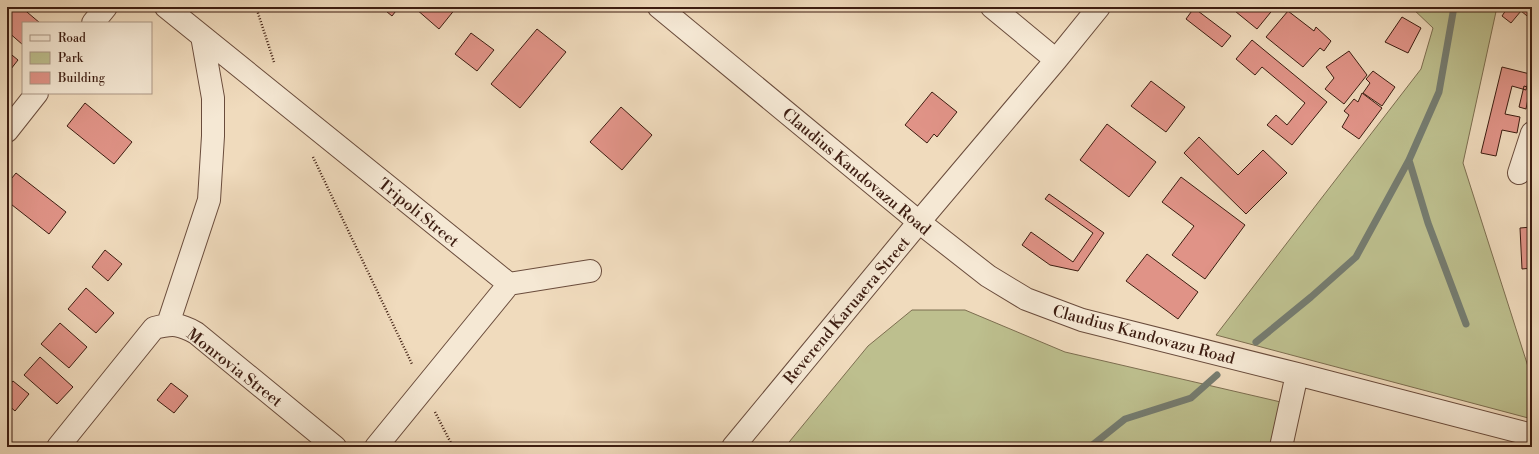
<svg xmlns="http://www.w3.org/2000/svg" width="1539" height="454" font-family="'Libre Bodoni',serif">
<rect width="100%" height="100%" fill="#f0dbbd"/>
<filter id="stains"><feTurbulence type="fractalNoise" baseFrequency=".005" numOctaves="4"/><feColorMatrix values="0 0 0 0 .2 0 0 0 0 .09 0 0 0 0 .02 0 0 0 .5 -.17"/></filter>
<radialGradient id="worn" r=".72"><stop offset=".6" stop-color="#630" stop-opacity="0"/><stop offset="1" stop-color="#630" stop-opacity=".3"/></radialGradient>
<path fill="#bdbf8e" stroke="#7d6e50" d="M1411,7h86l-34,156 69,216v40l-316,-84 205,-266 12,-41z
M912,310h53l100,42 220,51 -10,44h-490l83,-101z"/>
<g fill="none" stroke-linecap="round" stroke-linejoin="round">
<path stroke="#757c70" stroke-width="7" d="M1409,160l19,63 38,101
M1256,342l55,-45 45,-40 53,-97 30,-68 15,-85
M1090,447l35,-28 66,-21 26,-23"/>
</g>
<path fill="#e09387" stroke="#3d1d11" d="M8,7h13l19,16h-17v22l-16,-14z
M381,7h18l-7,9z
M418,7h37l1,1 -17,21 -23,-20z
M1230,7h45l-18,22z
M1508,7h8l5,4 -10,12 -9,-7z
M1517,7h15v13l-11,-9z
M1194,8l37,28 -9,11 -36,-28z
M1288,11l26,20 2,-4 15,14 -7,10 -4,-3 -17,19 -37,-30z
M1402,17l19,11 -13,25 -23,-11z
M537,29l29,23 -46,56 -29,-24z
M471,33l23,17 -17,21 -22,-17z
M1252,40l75,62 -35,43 -25,-20 9,-10 11,10 18,-22 -43,-36 -7,8 -19,-16z
M7,51l11,9 -11,14z
M1349,51l18,24 -23,29 -19,-15 9,-11 -8,-11z
M1502,67l28,7 -4,16 -14,-4 -7,28 15,3 -3,16 -15,-3 -6,26 -15,-3z
M1373,71l22,16 -13,19 -19,-13 7,-10 -4,-4z
M1151,81l34,26 -19,25 -35,-26z
M1524,86l6,2 -4,21 -7,-2z
M932,92l25,20 -20,25 -3,-3 -7,9 -22,-18z
M1362,93l20,15 -23,31 -17,-12 7,-12 -5,-4 10,-12 4,3z
M85,103l47,39 -18,22 -47,-38z
M621,107l31,28 -30,35 -32,-28z
M1107,124l49,38 -27,35 -49,-37z
M1199,137l39,38 25,-25 24,23 -41,41 -62,-61z
M16,173l50,39 -17,22 -42,-33v-17z
M1181,177l64,48 -40,54 -33,-24 22,-29 -32,-24z
M1049,194l55,39 -26,38 -28,-6 -28,-20 9,-13 42,30 20,-29 -48,-34z
M1532,227v41l-10,1 -2,-41z
M105,250l17,14 -14,17 -16,-14z
M1147,254l51,38 -20,27 -52,-38z
M86,288l28,25 -18,20 -28,-24z
M60,323l27,24 -18,21 -28,-24z
M40,357l33,30 -16,17 -33,-29z
M13,381l16,13 -14,17 -8,-7v-16z
M171,383l17,13 -14,17 -17,-13z
M244,442l6,5h-10z"/>
<g fill="none" stroke-linecap="round" stroke-linejoin="round">
<g stroke="#6a4c3c" stroke-width="24">
<path id="minor" d="M166,7l343,277 -133,163
M659,7l260,215 69,54 38,23 56,21 215,54 235,61
M992,7l64,53
M93,23l13,-16
M7,131l30,-38
M1519,173l13,-40
M509,284l81,-13
M168,324l41,-124 4,-64v-38l-11,-62
M58,447l96,-119c19,-5 26,-4 42,5l139,114
M733,447l186,-225 137,-162 43,-53
M1281,447l16,-73"/>
</g>
<path stroke="#3d1d11" stroke-width="2.5" stroke-dasharray="1 2" stroke-linecap="butt" d="M256,7l18,55
M313,157l99,207
M435,412l18,35"/>
<use href="#minor" stroke="#f5e8d4" stroke-width="22"/>
</g>
<g text-anchor="middle" stroke-width="3" stroke-linejoin="round" paint-order="stroke">
<g font-size="16" fill="#3d1d11" stroke="#f5e8d4">
<text transform="translate(857 171) rotate(40)" y="6">Claudius Kandovazu Road</text>
<text transform="translate(419 212) rotate(39)" y="6">Tripoli Street</text>
<text transform="translate(846 310) rotate(-50)" y="6">Reverend Karuaera Street</text>
<text transform="translate(1144 334) rotate(15)" y="6">Claudius Kandovazu Road</text>
<text transform="translate(235 367) rotate(38)" y="6">Monrovia Street</text>
</g>
</g>
<rect width="1539" height="454" fill="none" stroke="#f0dbbd" stroke-width="24"/>
<rect x="8" y="8" width="1523" height="438" fill="none" stroke="#3d1d11" stroke-width="2"/>
<rect x="12" y="12" width="1515" height="430" fill="none" stroke="#3d1d11"/>
<rect x="22" y="22" width="130" height="72" fill="#f5e8d4" stroke="#ab9786"/>
<rect x="30" y="35" width="20" height="6" fill="#f5e8d4" stroke="#ab9786"/>
<text x="58" y="42" font-size="12" fill="#3d1d11">Road</text>
<rect x="30" y="52" width="20" height="12" fill="#bdbf8e" stroke="#ab9786"/>
<text x="58" y="62" font-size="12" fill="#3d1d11">Park</text>
<rect x="30" y="72" width="20" height="12" fill="#e09387" stroke="#ab9786"/>
<text x="58" y="82" font-size="12" fill="#3d1d11">Building</text>
<rect width="100%" height="100%" filter="url(#stains)"/>
<rect width="100%" height="100%" fill="url(#worn)"/>
</svg>
